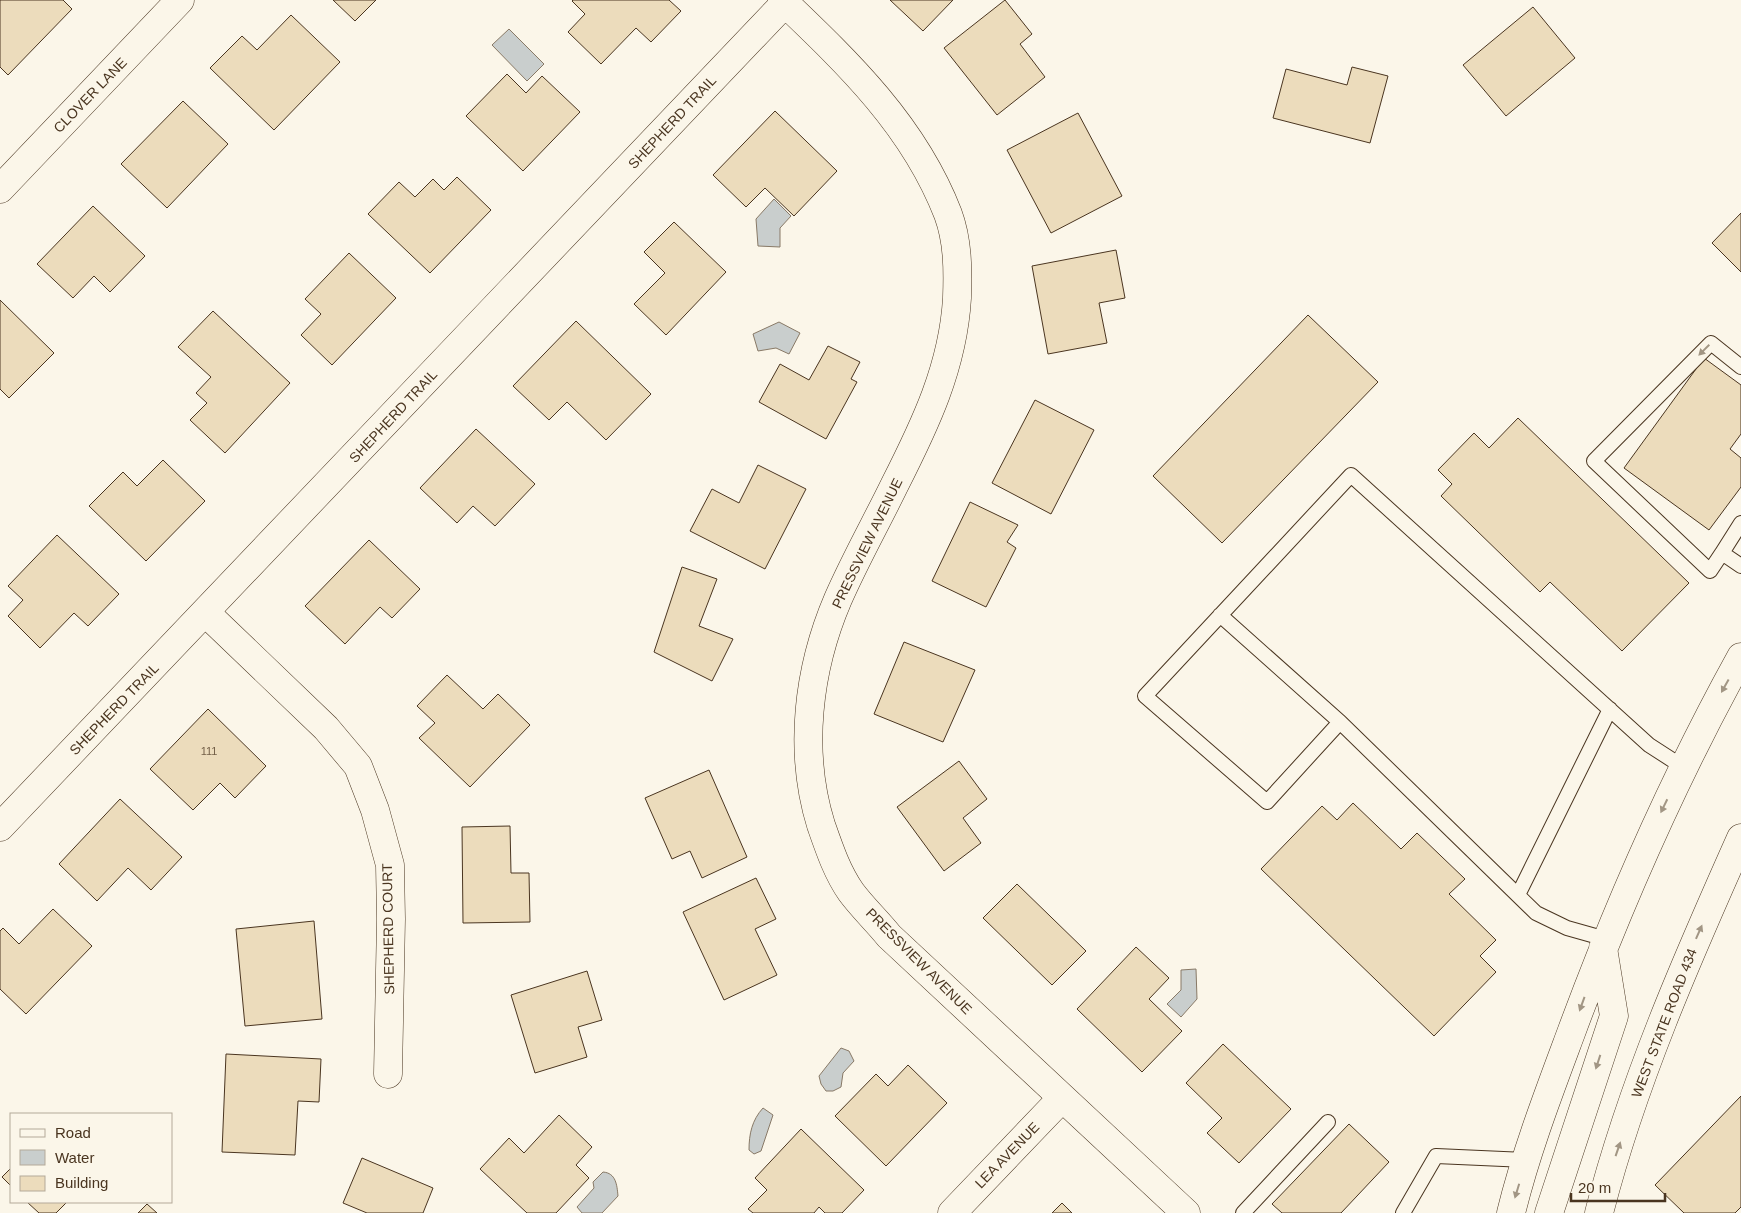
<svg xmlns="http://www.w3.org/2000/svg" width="1741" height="1213" font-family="Helvetica,sans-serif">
<rect width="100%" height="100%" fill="#fbf6e9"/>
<path fill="#c9cecd" stroke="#887966" d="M509,29l35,35 -17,17 -35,-36z
M774,199l17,17 -11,12v19l-22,-1 -2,-27z
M779,322l21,11 -11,21 -13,-6 -18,3 -5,-17z
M1196,969l1,30 -16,18 -14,-13 14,-14v-20z
M841,1048l8,3 5,10 -11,12 -2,14 -8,4h-7l-5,-7 -2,-8z
M763,1108l10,7 -12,36 -7,3 -5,-4c0,-16 3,-30 14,-42z
M603,1172c13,1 14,13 15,24l-16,17h-20l-5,-6 17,-19 -1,-6z"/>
<path fill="#ecdcbc" stroke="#4a3520" d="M0,0h63l9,9 -64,66 -8,-8z
M333,0h43l-21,21z
M573,0h96l12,11 -30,31 -15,-14 -35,36 -33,-32 17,-18 -13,-13z
M890,0h63l-30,31z
M1005,0l27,34 -12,10 25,33 -48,38 -53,-67z
M1533,7l42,51 -69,58 -43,-51z
M291,15l49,47 -66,68 -64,-62 32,-32 15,14z
M1352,67l36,9 -18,67 -97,-25 13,-49 61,16z
M507,74l19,19 16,-17 38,36 -57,59 -57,-55z
M183,101l45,43 -61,64 -46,-44z
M775,111l62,60 -43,45 -29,-28 -19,19 -33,-32z
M1078,113l44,83 -71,37 -44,-83z
M457,177l34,33 -61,63 -62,-59 31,-32 16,15 18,-18 11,11z
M93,206l52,50 -35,36 -16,-16 -21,22 -36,-34z
M1741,213v59l-29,-29z
M674,222l52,50 -60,63 -32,-31 31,-31 -21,-21z
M1116,250l9,48 -26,5 8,40 -59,11 -16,-88z
M349,253l47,45 -64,67 -31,-30 20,-21 -16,-15z
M0,300l54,53 -45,45 -9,-9z
M213,311l77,72 -65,70 -35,-33 17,-17 -11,-10 15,-16 -33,-30z
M1308,315l70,67 -156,161 -69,-67z
M576,321l75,73 -45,46 -39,-38 -18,18 -36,-34z
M828,346l32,16 -9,17 6,3 -31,57 -67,-37 21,-38 29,16z
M1704,358l37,27v49l-11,15 11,9v29l-32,43 -85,-62z
M1035,400l59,30 -43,84 -59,-31z
M1518,418l171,165 -67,68 -72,-69 -10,10 -99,-96 11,-12 -14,-14 36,-37 15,15z
M476,429l59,55 -40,42 -22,-20 -16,17 -37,-35z
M163,460l42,41 -59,60 -57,-55 34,-34 14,14z
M758,465l48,24 -41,80 -75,-38 22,-42 27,14z
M970,502l48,23 -11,17 9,6 -30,59 -54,-26z
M57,535l62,59 -31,32 -14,-13 -34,35 -32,-32 15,-16 -15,-14z
M369,540l51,49 -28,29 -12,-11 -35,37 -40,-38z
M682,567l35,12 -18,47 34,13 -21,42 -58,-29z
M904,642l71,28 -32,72 -69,-28z
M447,675l36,34 15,-15 32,31 -60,62 -51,-49 16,-15 -18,-17z
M208,709l58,57 -31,32 -15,-15 -27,27 -43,-41z
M959,761l28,38 -24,19 18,25 -37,28 -47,-64z
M709,770l38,87 -45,21 -12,-27 -18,8 -27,-61z
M120,799l62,58 -31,33 -23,-22 -31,33 -38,-37z
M1353,803l48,46 16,-16 48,46 -16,15 47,46 -16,16 16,16 -62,64 -173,-167 61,-63 15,14z
M510,826l1,47h18l1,49 -67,1 -1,-96z
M756,878l20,41 -21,10 22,46 -53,25 -41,-88z
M1017,884l69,67 -34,34 -69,-67z
M53,909l39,37 -66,68 -26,-25v-58l3,-3 16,16z
M314,921l8,98 -77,7 -9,-97z
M1136,947l33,31 -20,21 33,32 -40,41 -65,-63z
M587,971l15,49 -24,7 9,30 -52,16 -24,-78z
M1223,1044l68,65 -52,54 -32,-30 15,-15 -36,-35z
M226,1054l95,5 -2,43 -21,-1 -3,54 -73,-3z
M908,1065l39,38 -61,63 -51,-50 41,-42 12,12z
M1741,1096v111l-6,6h-51l-29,-28z
M559,1115l33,32 -16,18 13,13 -33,35h-29l-47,-44 29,-31 15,15z
M1349,1124l40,38 -48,51h-59l-10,-9z
M801,1129l63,61 -22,23h-17l-6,-6 -5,6h-61l-5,-4 19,-19 -12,-12z
M362,1158l71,30 -10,25h-56l-24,-10z
M11,1168v18l-9,-9z
M27,1202h40l-11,11h-17z
M1062,1203l10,10h-20z
M147,1204l10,9h-19z"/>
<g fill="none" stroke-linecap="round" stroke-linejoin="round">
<g stroke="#4a3520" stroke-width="16">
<path id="lane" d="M1741,367l-30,-24 -117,118 116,110 12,-18 19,13
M1722,553l19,-30
M1220,615l120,107
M1518,895l92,-186
M1606,939l-39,-11 -31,-15 -196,-191 -73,80 -122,-106 206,-221 298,270 34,22
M1243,1213l85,-91
M1403,1213l33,-57 90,4"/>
</g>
<g stroke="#4a3520" stroke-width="29">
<path id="street" d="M782,0c67,64 132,126 166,214 10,27 10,56 9,84 -4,69 -32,127 -63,188 -18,37 -39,74 -56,113 -30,70 -40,152 -17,226 8,23 16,47 30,67 11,15 26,29 38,44l297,277
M0,189l180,-189
M206,613l120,115 32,38 17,44 15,55 1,54 -3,155
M0,827l785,-824
M952,1213l110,-115"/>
</g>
<g stroke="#4a3520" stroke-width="29">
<path id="primary" d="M1511,1213c15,-61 38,-121 60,-180 48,-130 103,-255 170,-376
M1549,1213l65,-197 -11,-68
M1599,1213c33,-129 88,-254 142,-375"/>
</g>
<use href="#lane" stroke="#fbf6e9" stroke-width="14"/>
<use href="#street" stroke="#fbf6e9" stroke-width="28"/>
<use href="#primary" stroke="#fbf6e9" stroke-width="28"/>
</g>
<defs><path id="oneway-solid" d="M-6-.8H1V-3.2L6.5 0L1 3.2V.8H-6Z" transform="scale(1.25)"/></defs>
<g fill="#a29684">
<use href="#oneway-solid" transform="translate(1704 350) rotate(135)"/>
<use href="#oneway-solid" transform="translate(1725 686) rotate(119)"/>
<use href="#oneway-solid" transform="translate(1664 806) rotate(116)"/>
<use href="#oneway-solid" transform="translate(1699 932) rotate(-66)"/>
<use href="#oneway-solid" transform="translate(1582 1004) rotate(110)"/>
<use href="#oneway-solid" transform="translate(1598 1062) rotate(108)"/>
<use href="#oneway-solid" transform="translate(1618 1149) rotate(-71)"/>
<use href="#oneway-solid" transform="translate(1517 1191) rotate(107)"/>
</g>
<g text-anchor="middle" stroke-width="4" stroke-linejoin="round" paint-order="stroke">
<g font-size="11" fill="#725f47">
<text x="209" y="755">111</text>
</g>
<g font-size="14" fill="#4a3520" stroke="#fbf6e9">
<text transform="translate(90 95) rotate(-46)" y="5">CLOVER LANE</text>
<text transform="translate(672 122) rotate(-47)" y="5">SHEPHERD TRAIL</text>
<text transform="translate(393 416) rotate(-47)" y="5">SHEPHERD TRAIL</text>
<text transform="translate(867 543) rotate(-64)" y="5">PRESSVIEW AVENUE</text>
<text transform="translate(114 709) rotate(-46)" y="5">SHEPHERD TRAIL</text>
<text transform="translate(388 929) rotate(-91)" y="5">SHEPHERD COURT</text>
<text transform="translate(919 961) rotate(45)" y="5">PRESSVIEW AVENUE</text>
<text transform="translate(1664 1023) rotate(-69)" y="5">WEST STATE ROAD 434</text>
<text transform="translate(1007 1155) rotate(-46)" y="5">LEA AVENUE</text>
</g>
</g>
<rect x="10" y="1113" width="162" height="90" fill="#fbf6e9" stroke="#b4a999"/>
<rect x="20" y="1129" width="25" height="8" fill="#fbf6e9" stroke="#b4a999"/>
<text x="55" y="1138" font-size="15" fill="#4a3520">Road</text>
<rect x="20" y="1150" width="25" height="15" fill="#c9cecd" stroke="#b4a999"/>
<text x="55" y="1163" font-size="15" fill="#4a3520">Water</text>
<rect x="20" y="1176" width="25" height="15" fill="#ecdcbc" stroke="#b4a999"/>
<text x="55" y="1188" font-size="15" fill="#4a3520">Building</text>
<path d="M1571 1193v8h94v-8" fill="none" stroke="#4a3520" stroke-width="2.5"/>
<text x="1578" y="1193" font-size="15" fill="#4a3520" stroke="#fbf6e9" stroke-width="4" paint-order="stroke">20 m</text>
</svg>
